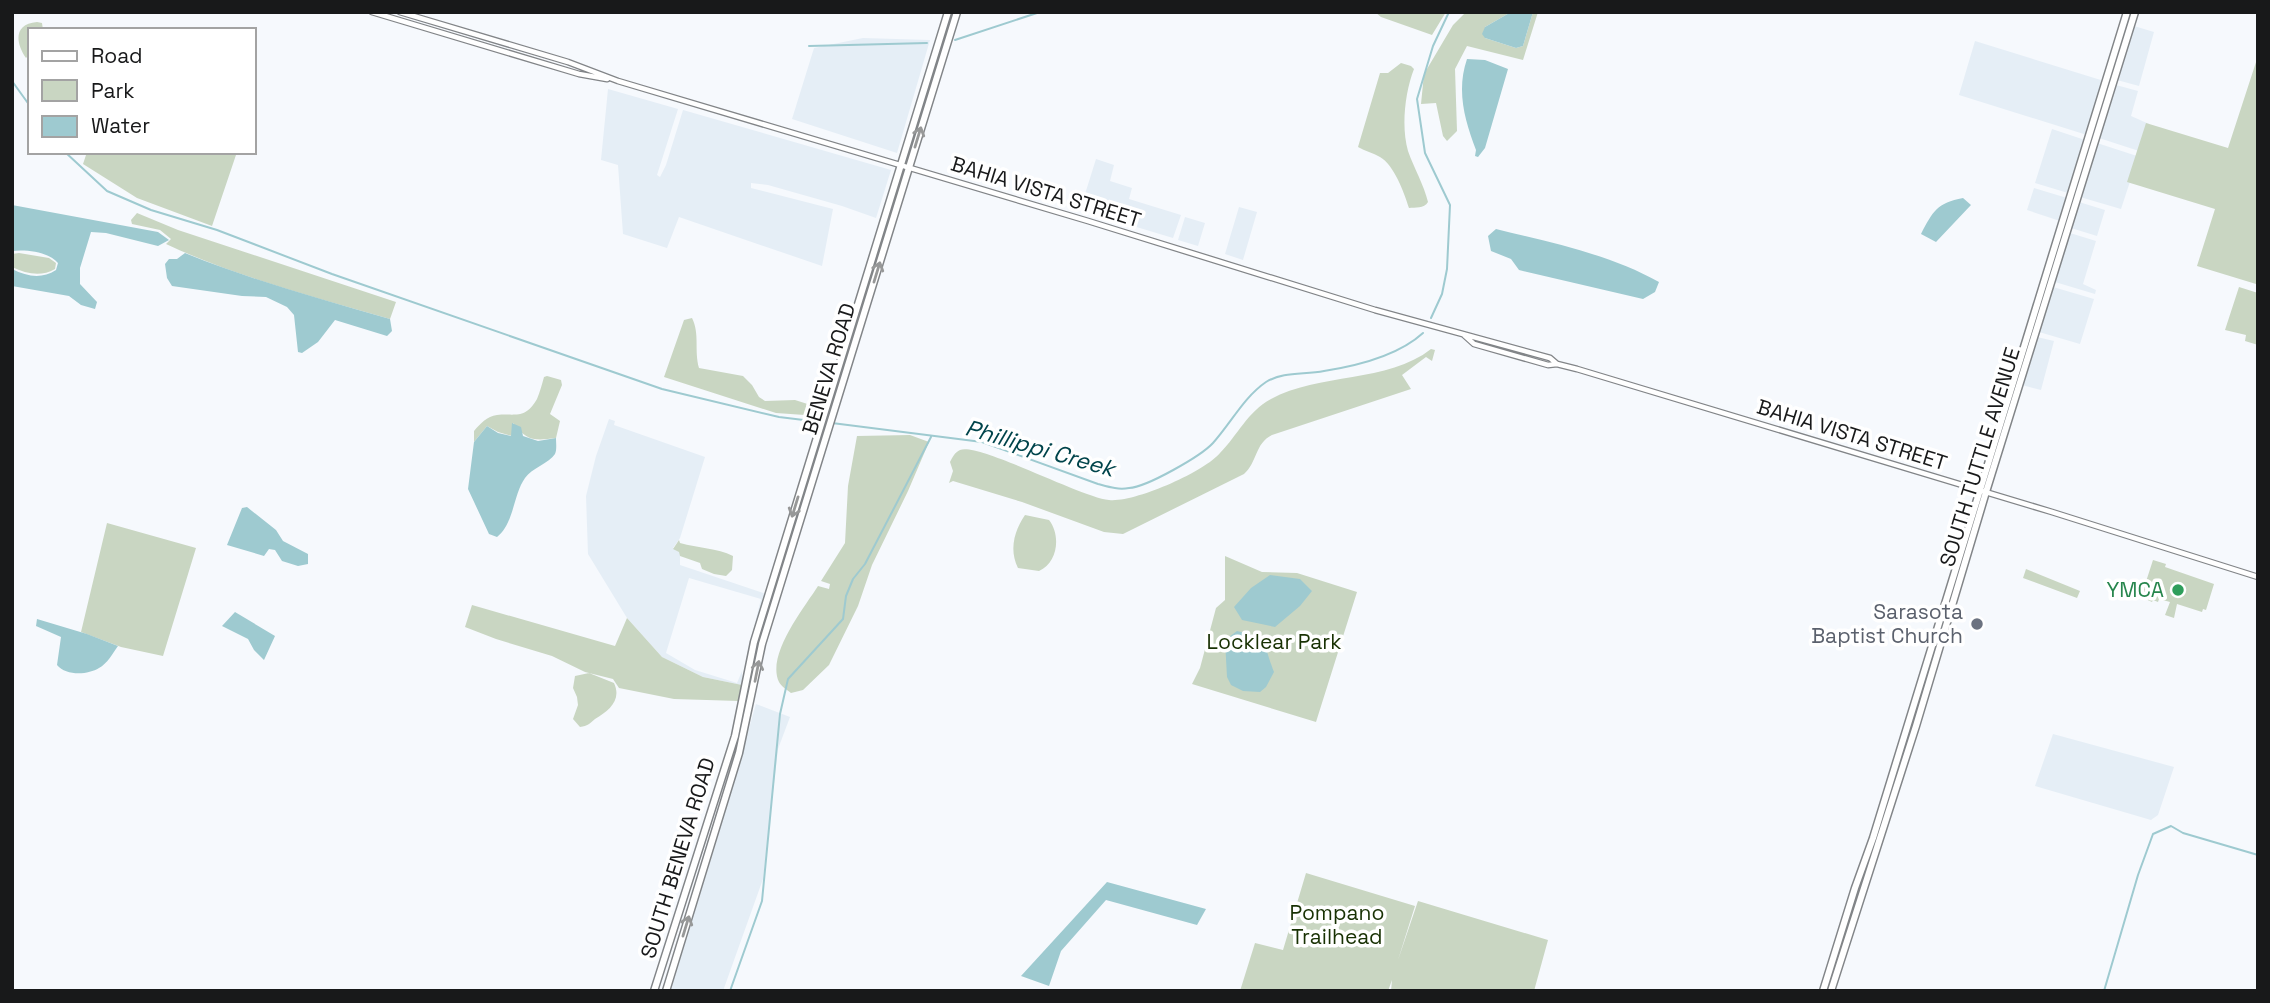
<svg xmlns="http://www.w3.org/2000/svg" width="2270" height="1003" font-family="'Space Grotesk',sans-serif">
<rect width="100%" height="100%" fill="#f6f9fd"/>
<path fill="#e5eef6" d="M2134,26l20,6 -15,54 -22,-6z
M863,38l67,2 -33,113 -105,-34 22,-71z
M1975,41l129,40 -17,54 -128,-40z
M2116,85l22,6 -7,25 18,8 -28,85 -41,-12 17,-54 40,13 2,-5 -40,-13z
M608,89l70,20 -21,66 3,2 6,-12 17,-55 208,60 -15,48 -34,-12 -74,-21 -17,-2v5l82,21 -11,57 -143,-49 -12,31 -44,-14 -5,-69 -17,-5z
M2052,129l33,11 -17,53 -33,-10z
M1096,159l18,6 -4,16 22,7 -3,11 52,16 -8,23 -93,-28z
M2034,188l33,10 -7,23 -33,-11z
M2079,202l26,8 -8,26 -26,-8z
M1239,207l18,5 -14,48 -18,-6z
M1185,217l20,6 -7,23 -20,-6z
M2070,233l26,8 -13,43 13,6 -1,4 -40,-12z
M2053,287l41,12 -14,45 -41,-12z
M2037,337l17,4 -13,49 -19,-5z
M609,419l6,2 -1,4 91,32 -25,81 -7,10 7,4v13l86,29 -21,69 16,-64 -72,-21 -23,75 29,17 42,13 5,-12v14l-39,-8 -41,-20 -35,-39 -39,-64 -2,-58 10,-40z
M756,704l34,13 -12,32 -15,130 -40,112h-54l46,-145z
M2053,734l121,33 -16,48 -7,5 -116,-34z"/>
<path fill="#c9d6c2" d="M1375,12h71l-14,23 -51,-18z
M1466,12h45l-26,15v11l31,10 7,-2 10,-34h5l-15,48 -56,-14 -12,23 2,62 -10,10 -4,-5 -7,-33 -15,1 3,-30 29,-49z
M37,22l5,1 1,7h-13v24l-4,4c-11,-16 -12,-34 11,-36z
M2258,56v228h-2l-59,-18 18,-57 -88,-27 19,-59 82,25z
M1401,63l10,3 3,3c-9,23 -13,58 -6,82 6,17 16,34 20,51 -4,7 -13,5 -19,6 -5,-16 -15,-43 -29,-51 -7,-4 -15,-6 -22,-10l22,-74h8z
M87,152h150l-25,74 -75,-28 -54,-34z
M137,213l41,17 218,72 -6,17c-76,-22 -153,-42 -224,-75l5,-5 -11,-9 -28,-6 -1,-4z
M19,253l30,5 7,5 -1,6c-14,8 -28,5 -43,-2v-13z
M2239,287l19,6v52l-13,-4 1,-6 -21,-5z
M692,318c8,16 2,32 7,50l44,8 9,9 7,12 6,4 30,-1 25,8 -1,8 -43,-3 -112,-36 20,-57z
M1431,349l4,1 -3,11 -6,-4 -24,18 9,14 -139,46c-17,8 -15,28 -28,39l-121,60 -19,-2 -82,-30 -69,-21 -4,2 4,-12 -3,-9c2,-4 5,-10 10,-12 18,-8 120,47 149,50 25,3 95,-28 111,-47 18,-18 27,-41 51,-54 47,-26 117,-16 160,-50z
M547,376l14,4 1,5 -12,29 10,7 -4,17c-22,3 -29,3 -43,-15l-1,13 -14,-4 -11,-6 -13,16v-11c6,-7 13,-15 23,-16 18,-2 28,5 40,-16 3,-7 5,-15 7,-22z
M910,435l19,7 -21,49 -36,74 -14,41 -29,59 -26,25 -12,3c-4,-3 -10,-7 -12,-11 -13,-27 25,-74 39,-96l11,3 1,-5 -9,-3 24,-38 3,-57 9,-50z
M1025,515l24,5c12,15 9,43 -10,51l-21,-3c-9,-18 -4,-37 7,-53z
M107,523l89,25 -33,108 -42,-9 -40,-15z
M679,540l1,3c18,5 37,5 53,13l-1,14 -6,6 -12,-2 -12,-5 -2,-6 -20,-7 -1,-4 -6,-3z
M1225,556l37,16 35,1 60,19 -41,130 -124,-38 8,-16 16,-60 9,-8z
M2153,560l13,4 -1,3 49,17 -8,26 -3,-1 -1,3 -25,-8 -3,14 -9,-3 5,-13 -11,-3 -1,3 -5,-2 -1,2 -11,-5z
M2026,569l54,22 -3,7 -54,-20z
M472,605l143,41 12,-28 35,39 41,20 39,8 -3,16 -65,-2 -55,-11 -6,-9 -28,-7 -33,-16 -56,-17 -31,-12z
M589,673l25,10c8,17 -5,28 -19,36 -6,5 -7,7 -15,8l-7,-8 5,-14 -1,-8 -4,-9 2,-12z
M1306,873l109,33 -17,54 20,-59 130,39 -14,51h-143l1,-11 -4,11h-148l15,-48 28,7z"/>
<path fill="#9ecad0" d="M1511,12h22l-10,34 -7,2 -31,-10 -3,-4 3,-7z
M1467,59l18,1 23,9 -23,79 -7,9 -3,-1 1,-6c-11,-29 -20,-59 -9,-91z
M1963,198l8,7 -35,37 -15,-8c12,-23 16,-31 42,-36z
M12,205l146,27 11,8 -11,6 -52,-13 -15,-1 -11,36v16l17,18 -2,7 -14,-4 -12,-9 -57,-10v-17c16,8 30,10 44,1l2,-7c-9,-11 -32,-14 -46,-12z
M1496,229c56,14 113,25 163,53l-4,10 -12,7 -124,-29 -8,-11 -20,-8 -3,-15z
M185,253c66,27 136,46 205,66l2,12 -5,5 -52,-16 -17,22 -16,11 -4,-1 -4,-37 -7,-8 -21,-10 -24,-1 -70,-10 -5,-8 -2,-14 4,-5h8z
M512,423l9,4 2,9 15,5 18,-3c0,4 1,12 -1,16 -6,9 -23,14 -30,24 -12,17 -11,46 -28,59l-8,-3 -21,-45 6,-47 13,-16 11,7 13,3z
M247,507l29,23 7,11 25,13v10l-10,2 -16,-5 -7,-11 -6,-1 -5,7 -37,-11 15,-37z
M1270,575l30,4 12,12 -12,15 -25,21 -33,-7 -8,-13 17,-19z
M235,612l40,24 -11,24 -10,-10 -6,-11 -26,-13z
M37,619l50,15 31,12c-5,7 -11,18 -19,22 -11,7 -33,8 -42,-3l4,-28 -25,-11z
M1237,631c32,7 26,13 37,41l-8,15 -6,5 -17,-1 -12,-6 -4,-8 -2,-37z
M1107,882l99,27 -9,16 -91,-25 -45,51 -12,35 -28,-10z"/>
<g fill="none" stroke-linecap="round" stroke-linejoin="round">
<path stroke="#9ecad0" stroke-width="2" d="M955,40l85,-28
M809,46l118,-3
M12,81l18,25
M65,152l42,39 44,19 66,20 115,44 330,115 117,28 41,5
M1431,318l11,-24 5,-25 3,-64 -25,-52 -8,-54 16,-53 16,-34
M832,423l150,19 116,42c11,3 20,6 31,4 18,-1 72,-32 84,-45 18,-20 31,-46 53,-61 18,-11 38,-7 58,-11 32,-5 75,-16 99,-38
M730,991l32,-90 18,-187 8,-35 55,-60 3,-23 7,-17 12,-15 66,-127
M2104,991l34,-116 15,-41 18,-8 12,7 75,22"/>
<g stroke="#828588" stroke-width="7">
<path id="minor" d="M372,12l207,62 28,5
M400,12l168,50 50,19 470,140 287,89 175,48 7,6
M1464,335l10,9 74,21 9,-1 20,5 475,143 206,65"/>
</g>
<g stroke="#828588" stroke-width="9">
<path id="major" d="M654,991l81,-255 19,-94 194,-630
M666,991l73,-238 23,-109 195,-632
M1823,991l32,-103 18,-50 254,-826
M1831,991l85,-265 70,-234 149,-480"/>
</g>
<use href="#minor" stroke="#fff" stroke-width="4.5"/>
<use href="#major" stroke="#fff" stroke-width="6"/>
</g>
<defs><path id="oneway-shaft" d="M-6 0H5M1.5-3L5.5 0L1.5 3" fill="none" stroke-width="1.6" stroke-linecap="round" stroke-linejoin="round" transform="scale(1.75)"/></defs>
<g stroke="#979898">
<use href="#oneway-shaft" transform="translate(918 137) rotate(-73)"/>
<use href="#oneway-shaft" transform="translate(877 272) rotate(-73)"/>
<use href="#oneway-shaft" transform="translate(795 507) rotate(107)"/>
<use href="#oneway-shaft" transform="translate(757 671) rotate(-79)"/>
<use href="#oneway-shaft" transform="translate(686 926) rotate(-73)"/>
</g>
<circle fill="#2e9e5b" stroke="#fff" stroke-width="2.5" cx="2178" cy="590" r="7"/>
<circle fill="#6b7280" stroke="#fff" stroke-width="2.5" cx="1977" cy="624" r="7"/>
<g text-anchor="middle" stroke-width="7" stroke-linejoin="round" paint-order="stroke">
<g font-size="21" fill="#18191a" stroke="#fff">
<text transform="translate(1046 192) rotate(17)" y="7">BAHIA VISTA STREET</text>
<text transform="translate(829 369) rotate(-73)" y="7">BENEVA ROAD</text>
<text transform="translate(1852 435) rotate(17)" y="7">BAHIA VISTA STREET</text>
<text transform="translate(1980 457) rotate(-73)" y="7">SOUTH TUTTLE AVENUE</text>
<text transform="translate(678 858) rotate(-73)" y="7">SOUTH BENEVA ROAD</text>
</g>
<g font-size="21" fill="#27864d" stroke="#fff" text-anchor="end">
<text x="2164" y="597">YMCA</text>
</g>
<g font-size="21" fill="#5b616d" stroke="#fff" text-anchor="end">
<text x="1963" y="619">Sarasota<tspan x="1963" dy="24">Baptist Church</tspan></text>
</g>
<g font-size="21" fill="#183103" stroke="#fff">
<text x="1274" y="649">Locklear Park</text>
<text x="1337" y="920">Pompano<tspan x="1337" dy="24">Trailhead</tspan></text>
</g>
<g font-size="23" font-style="italic" fill="#00444b" stroke="#fff">
<text transform="translate(1040 448) rotate(16)" y="8">Phillippi Creek</text>
</g>
</g>
<rect width="2270" height="1003" fill="none" stroke="#18191a" stroke-width="28"/>
<rect x="28" y="28" width="228" height="126" fill="#ffffff" stroke="#a3a3a3" stroke-width="2"/>
<rect x="42" y="51" width="35" height="10" fill="#ffffff" stroke="#a3a3a3" stroke-width="2"/>
<text x="91" y="63" font-size="21" fill="#18191a">Road</text>
<rect x="42" y="80" width="35" height="21" fill="#c9d6c2" stroke="#a3a3a3" stroke-width="2"/>
<text x="91" y="98" font-size="21" fill="#18191a">Park</text>
<rect x="42" y="116" width="35" height="21" fill="#9ecad0" stroke="#a3a3a3" stroke-width="2"/>
<text x="91" y="133" font-size="21" fill="#18191a">Water</text>
</svg>
